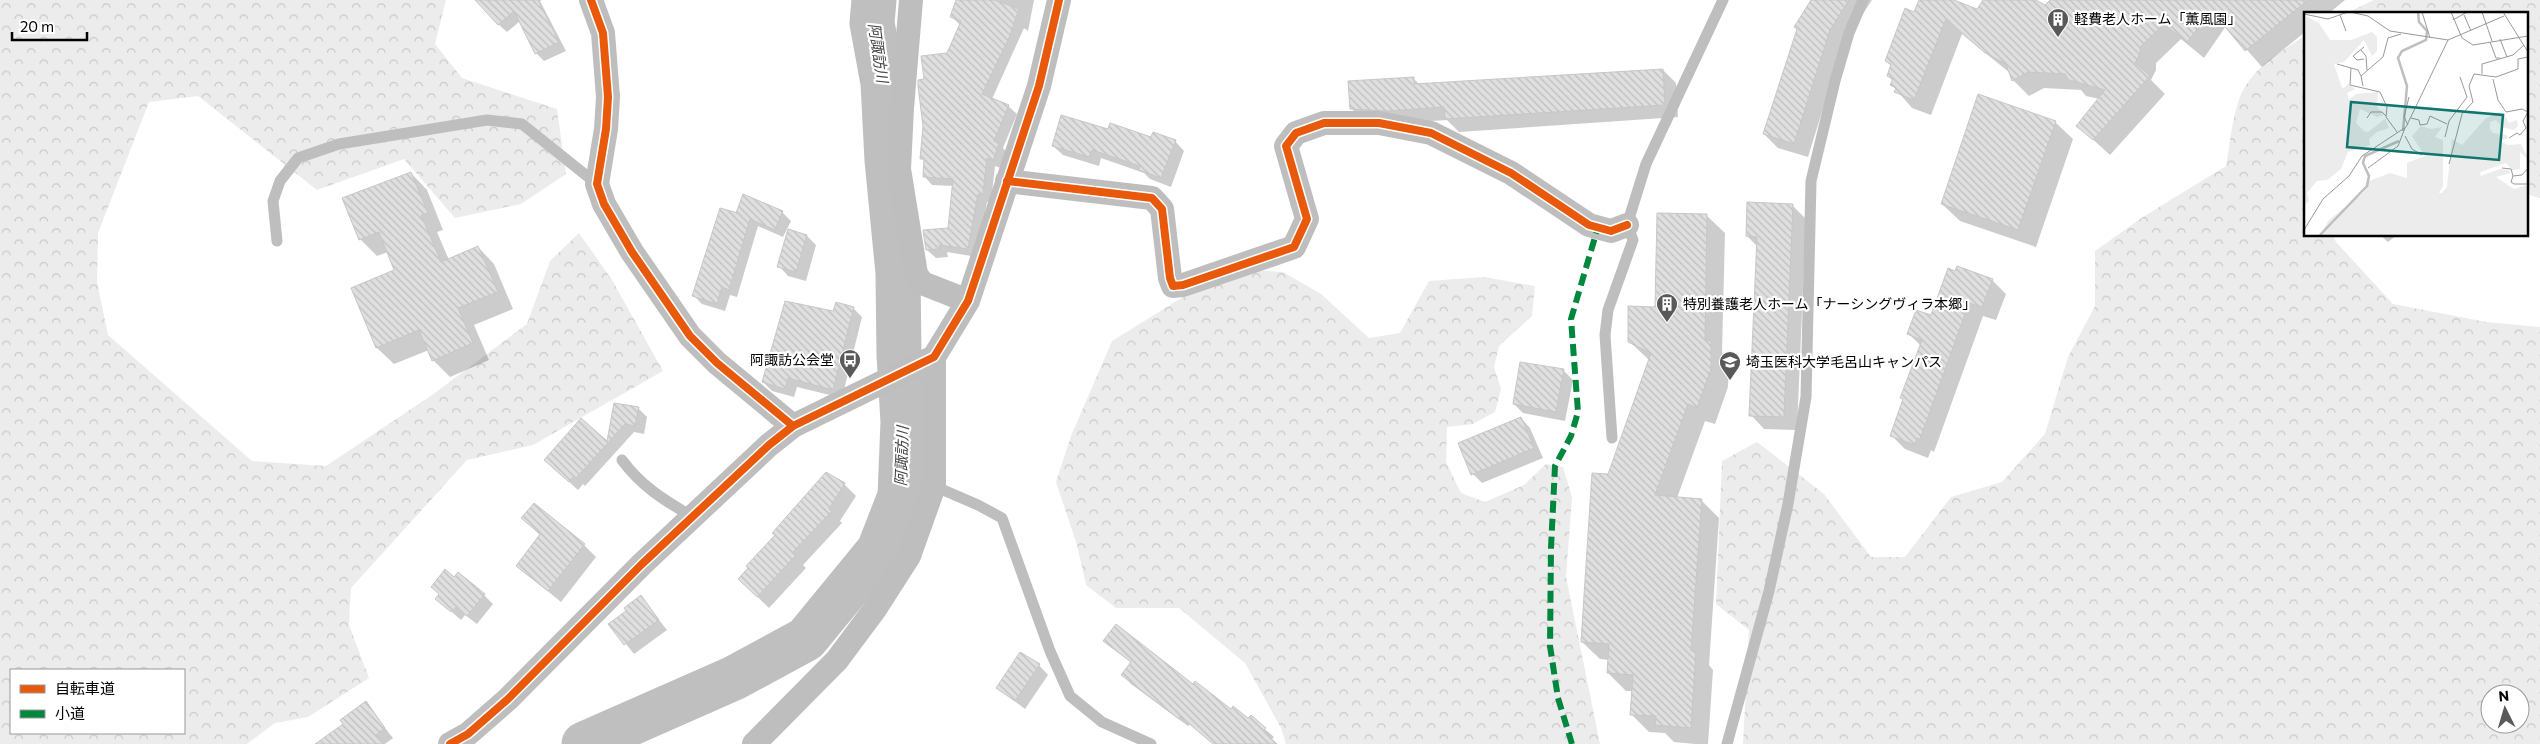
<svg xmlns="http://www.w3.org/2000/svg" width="2540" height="744" font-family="Commissioner,'Noto Sans JP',sans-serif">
<defs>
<pattern id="forest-crowns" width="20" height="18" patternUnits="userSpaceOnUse" patternTransform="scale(1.25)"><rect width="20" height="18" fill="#ececec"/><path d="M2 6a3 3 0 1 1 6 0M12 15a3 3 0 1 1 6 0" fill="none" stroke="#c9c9c9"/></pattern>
<pattern id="building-back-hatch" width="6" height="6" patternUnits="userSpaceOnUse" patternTransform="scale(1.25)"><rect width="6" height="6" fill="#dfdfdf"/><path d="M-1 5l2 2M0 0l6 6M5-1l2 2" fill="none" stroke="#bebebe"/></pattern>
</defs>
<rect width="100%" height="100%" fill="#fff"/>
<path fill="url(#forest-crowns)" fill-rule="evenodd" d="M0,0h446l-11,44 27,34 95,31 9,65 -45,30 -66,14 -51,-59 -87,31 -119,-94 -49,6 -51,131 -1,49 11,53 144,126 74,5 106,-71 95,-71 23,-63 29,-28 33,47 51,91 -130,74 -66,15 -116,128 -2,37 20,53 -61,39 -33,6 -28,21h-247zM11,670h173v63h-173z
M2374,0h166v198l-14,-4v-180h-182z
M2305,36v199h28l3,7 57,62 93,18 54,5v417h-797l6,-114 -33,-26 6,-143 35,-19 67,52 47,63h34l46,-60 51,-15 43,-48 23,-77 27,-51v-55l48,-34 83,-51c4,-22 6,-49 14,-69 12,-29 40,-45 65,-61zM2490,694h30v30h-30z
M1251,270l32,2 38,22 48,44 31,-5 29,-52 55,-4 51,9 -3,30 -33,30 -5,21 7,22 -6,23 -22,12 -26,3 -1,35 15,31 24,9 39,-17 22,-21 17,3 9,30 -6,80 34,167h-314l-5,-16 -36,-65 -66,-55h-63l-30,-23 -9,-40 -21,-63 15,-46 41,-95 84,-52z"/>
<path fill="#0003" d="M484,0h58l-2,1 26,50 -22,10 -8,-8 -16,-32 -13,11 -9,-8z
M957,0h77l-6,31 -4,-3 -32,71 16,7 9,8 -14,34 4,5 -6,15 -6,-2 -4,36h-4l-10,55 -30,-5 1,5 -12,1 -9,-8 22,-20 5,-44 -22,-1 -8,-9 1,-15 -3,-3 3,-78 23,-26 12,-29 -8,-8z
M1813,0h59l-29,44 -35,113 -30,-9 -14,-14z
M1920,0h30l47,18 -14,-18h51l11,7 7,-7h293l-17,14h-23v18l-43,35 -36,-41 -22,32 -23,-19 -25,24v7l-5,10 14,14 -55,61 -32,-29 21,-27 -13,-3 -5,-6 -37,-2 -15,8 -16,-16 -3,-7 -48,-39 -31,81 -19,-7 -20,-23 1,-4 -5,-5 4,-9 -6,-6 29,-48z
M1663,70l13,13 2,34 -219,15 -12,-12 -46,3 -36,-1 -13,-13 61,-31 7,7z
M2055,122l18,17 -37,108 -76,-26 -18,-17z
M1109,130l66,11 9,10 -13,36 -21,-8 -6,-6 -43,-15 -2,8 -36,-11 -10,-9z
M411,173l16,17 16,40 -6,2 12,28 29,-13 16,17 19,45 -39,16 15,35 -39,17 -17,-17 -4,-10 -35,14 -17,-16 -25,-59 44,-19 -8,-18 -11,4 -17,-17z
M1792,205l14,14 -9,211 -33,-1 -13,-14 7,-168 -11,-11z
M782,212l9,9 -8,16 -25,-11 -21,71 -7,-2 -5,16 -23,-7 -8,-8 47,-80z
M1707,216l18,17 -3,120 7,7 -1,27 -13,37 -10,-3 -28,77 24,2 18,18 -10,147 4,5 -5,74h-13l-21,-2 -9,-9 -16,-1 -18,-18 2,-23h-7l-18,-18 1,-13 -9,-1 -18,-17 27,-166 41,-115 -21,-20 27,-33z
M2380,235h17l-9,7z
M807,236l9,9 -10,36 -18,-5 -9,-10z
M1992,280l14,14 -10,26 -13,-4 -49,136 -3,-2 -3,8 -23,-9 -14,-14 30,-89 -12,-12 22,-17z
M853,308l9,9 -20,81 -45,-11 -3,10 -22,-6 -9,-9 71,-69z
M1563,370l10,10 -8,41 -42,-8 -9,-9z
M615,404l23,4 9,9 -3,17 -10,-2 -49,54 -2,-2 -5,6 -24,-22 27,-48 27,24z
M1521,418l9,10 13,30 -61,25 -9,-9z
M826,474l18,10 12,12 -16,25 2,2 -39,42 3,3 -37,40 -30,-29z
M522,518l62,27 12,12 -35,45 -44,-36 24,-30z
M454,578l30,17 9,9 -16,20 -12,-9 -4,5 -24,-21z
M641,597l26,33 -33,24 -24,-30 18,-13z
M1105,640l88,46 55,34 3,-3 23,20 -6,7h-55l-23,-20 -2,2 -57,-42 -8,-9 9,-12z
M1039,665l9,10 -23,34 -28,-21z
M365,703l28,35 -8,6h-51l11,-20z"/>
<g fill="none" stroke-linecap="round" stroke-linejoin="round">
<path stroke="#bfbfbf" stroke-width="45" d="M584,744l150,-66 72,-39 73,-89 21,-54 3,-74 -4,-67 -1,-82 -11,-113 -4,-77 -11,-60 2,-23"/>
</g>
<path fill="url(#building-back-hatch)" stroke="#c7c7c7" d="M475,0h63l21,42 -24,12 -21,-43 -16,14z
M956,0h38l25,9 -10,29 -27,56 27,11 -15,36 5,2 -6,18 -6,-3 -4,36h-5l-10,55 -29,-4 1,4 -14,1 -3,-20 25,-2 5,-49 -30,-2 1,-18h-4l3,-33 -5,-40v-6l6,-1 -3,-23 26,-3 14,-32 -11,-4z
M1811,0h38l-19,30 -36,114 -31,-10 34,-105 -3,-2z
M1919,0h35l23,9 6,-9h53l9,5 5,-5h258l-63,51 -33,-40 -25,31 -23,-18 -24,23v7l-5,9 15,13 -57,64 -17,-14 29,-36 -36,-10 -4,-6 -37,-2 -16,9 -6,-17 -22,-12 -38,-33 -32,81 -20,-8 2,-4 -6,-3 3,-6 -6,-3 4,-12 -6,-3 20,-53 9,4z
M1663,69l2,36 -220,14 -1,-12 -57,4 -37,-2 -2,-28 66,-4v7z
M1978,94l78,27 -38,109 -77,-26z
M1061,115l47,14 2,-6 41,14 2,-5 23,8 -15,38 -22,-8 1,-4 -48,-16 -3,7 -37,-11z
M411,172l17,41 -7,2 20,47 37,-16 20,46 -40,16 15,35 -41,18 -13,-31 -43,18 -25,-60 43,-18 -15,-38 -20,8 -17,-42z
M743,194l40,17 -8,19 -25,-11 -21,71 -7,-3 -5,17 -25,-8 28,-88 18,5h-2z
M1747,202l46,2 -9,213 -35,-1 8,-179 -11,-1z
M1657,213l50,1 -2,126 6,1v28l-14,39 -9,-4 -33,91 47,4 -11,152h5l-5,77 -36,-3 1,-9 -26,-1 3,-40 -26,-2 2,-29 -28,-2 11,-169 16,1 43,-121 -23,-11v-36l27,1z
M788,229l19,6 -11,37 -19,-5z
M1957,266l36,13 -11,28 -13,-4 -49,136 -3,-1 -2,7 -25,-9 13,-37 -3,-1 22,-58 -15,-6 9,-24 15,5 17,-47 7,3z
M785,301l48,10 3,-9 18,5 -21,83 -45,-12 -3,11 -23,-7z
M1520,362l44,7 -8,43 -43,-8z
M614,403l25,4 -4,19 -10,-2 -49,54 -2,-2 -5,6 -25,-22 37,-42 26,23z
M1521,417l13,31 -63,27 -13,-32z
M826,472l19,11 -16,26 3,2 -40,42 4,2 -39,42 -19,-18 10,-11 -2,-2 29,-31 -3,-2z
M534,503l51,41 -37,47 -32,-25 24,-32 -19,-16z
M445,569l9,8 4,-5 27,22 -18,22 -11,-9 -5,5 -16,-13 4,-5 -8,-7z
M641,595l18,25 -35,25 -16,-21 18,-13 -2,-3z
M1116,624l77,60 2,-3 36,28 2,-3 15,12 3,-3 15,13 -3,3 14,13h-64l-33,-28 -1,3 -58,-44 10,-13 -28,-21z
M1020,652l20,12 -25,37 -19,-13z
M366,701l19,27 -9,7 7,9h-68l28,-20 -3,-4z"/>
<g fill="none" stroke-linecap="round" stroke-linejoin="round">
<path stroke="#bebebe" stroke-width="11" d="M277,241l-4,-40 7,-20 18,-23 41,-14 148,-24 35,4 75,60
M1612,438l-7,-103 3,-25 25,-70 -6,-15 19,-61 77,-164
M622,460c19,26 42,40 69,56
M934,486l44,19 24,13 48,133 20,45 32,26 49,22
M1727,744l42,-153 19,-87 18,-107 5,-216 24,-100 14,-48 14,-33"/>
<path stroke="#bebebe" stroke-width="24" d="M591,0l12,33 5,64 -2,32 -9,55 7,20 28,48 58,84 27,27 76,63
M911,0l-9,108 -3,61 17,105 6,9 46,18
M1007,181l145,17 10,11 8,69 3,8 10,-1 111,-38 13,-28 -21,-73 10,-13 28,-10h55l52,10 80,40 78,52 22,6 16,-6
M450,744l18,-10 40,-35 134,-135 127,-119 24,-19 141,-69 34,-56 10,-30 61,-185 20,-86
M754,744l83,-84 38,-51 34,-53 25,-70v-129"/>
<path stroke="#00873e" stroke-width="6" stroke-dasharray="12 6" stroke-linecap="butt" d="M1572,744l-14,-46 -8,-52 1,-98 4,-82 16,-30 7,-24 -7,-93 27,-92"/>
<g stroke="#fff" stroke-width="11">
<path id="cycleway" d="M591,0l12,33 5,64 -2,32 -9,55 7,20 28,48 58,84 27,27 76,63
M1007,181l145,17 10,11 8,69 3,8 10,-1 111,-38 13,-28 -21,-73 10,-13 28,-10h55l52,10 80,40 78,52 22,6 16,-6
M450,744l18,-10 40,-35 134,-135 127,-119 24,-19 141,-69 34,-56 10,-30 61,-185 20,-86"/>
</g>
<use href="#cycleway" stroke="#e8590c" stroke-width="8"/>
</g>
<defs>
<g id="building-pin" transform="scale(1.125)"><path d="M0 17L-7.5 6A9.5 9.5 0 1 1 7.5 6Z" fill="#595959" stroke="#fff"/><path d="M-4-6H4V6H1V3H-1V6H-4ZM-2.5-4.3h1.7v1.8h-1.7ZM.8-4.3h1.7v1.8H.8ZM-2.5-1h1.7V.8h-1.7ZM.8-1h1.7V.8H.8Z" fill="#fff"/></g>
<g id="bus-pin" transform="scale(1.125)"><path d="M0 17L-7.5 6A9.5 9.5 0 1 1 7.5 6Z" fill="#595959" stroke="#fff"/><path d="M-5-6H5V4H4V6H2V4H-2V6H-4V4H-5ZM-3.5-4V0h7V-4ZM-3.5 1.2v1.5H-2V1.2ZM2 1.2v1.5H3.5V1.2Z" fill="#fff"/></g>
<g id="university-pin" transform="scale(1.125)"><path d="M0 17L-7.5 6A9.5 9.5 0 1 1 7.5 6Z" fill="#595959" stroke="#fff"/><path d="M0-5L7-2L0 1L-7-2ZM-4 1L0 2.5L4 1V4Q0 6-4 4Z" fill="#fff"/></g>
</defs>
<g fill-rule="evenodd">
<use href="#building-pin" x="2058" y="19"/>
<use href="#building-pin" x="1667" y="304"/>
<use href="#bus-pin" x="850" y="360"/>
<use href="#university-pin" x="1730" y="362"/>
</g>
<g text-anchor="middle" stroke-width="4.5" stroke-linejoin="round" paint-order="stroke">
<g font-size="14" fill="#000" stroke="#fff" text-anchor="start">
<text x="2074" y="24">軽費老人ホーム「薫風園」</text>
<text x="1683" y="309">特別養護老人ホーム「ナーシングヴィラ本郷」</text>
<text x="834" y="365" text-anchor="end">阿諏訪公会堂</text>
<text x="1746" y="367">埼玉医科大学毛呂山キャンパス</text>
</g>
<g font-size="15" font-style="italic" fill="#444" stroke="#fff">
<text transform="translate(878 53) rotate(82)" y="5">阿諏訪川</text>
<text transform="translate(902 456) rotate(-88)" y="5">阿諏訪川</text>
</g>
</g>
<g transform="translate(2304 12)">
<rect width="224" height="224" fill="#fff"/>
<path d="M12,36l17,13 18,54 -17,36 -12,14 -18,10v-123z" fill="#ececec"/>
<path d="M2,4l13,7 11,17h21l21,-8 5,5v14l-5,5 -8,-16 -20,22 -9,2 -14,-11 -11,12 -6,-10zM29,62l7,13 4,1 4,-4 7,5 -8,4 2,7 7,-6 22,-2 -1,15 7,8 -7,2 -17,-8 -4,14 8,8 4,1 17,-13 4,9 -12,4 -8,7 1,6 -22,7 -7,17 -14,11 -10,1 -10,12 2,8 -5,4v-35l16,-5 4,-8 8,-6 6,-23 11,-5 -5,-24 -15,-16zM195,100l5,2 5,9 8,-3 1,6 -5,4 -11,-3 -6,-7 -6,2v7l3,4 14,2 1,3 -7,3 7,4 13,-1 7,15 -8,-7v17l-8,1 -6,-7 -26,9 1,4 19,-7 9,1 1,3 -14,4 18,12 14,-4v50h-207l7,-14 36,-29 5,-11 21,-8 17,5v-15l18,-7 -13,-20 9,-10 10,3 11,-2 -7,10 8,3v46l-4,7h3l5,-6 5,-48 10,6 24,-27z" fill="#ececec"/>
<path fill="none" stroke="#bfbfbf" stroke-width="2.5" d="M99,119l4,-45 -9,-28 4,-7 24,-11 1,-9 -8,-9 -1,-10M16,223l47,-49 2,-10 -6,-13 2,-7 34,-15"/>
<path fill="none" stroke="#999" stroke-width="1" d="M46,0l18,4 22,15 58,9 56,-24M118,0l8,26M147,0l11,26 11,7 55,-9M178,0l10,29M199,0l25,40M0,2l24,5 20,-7M36,3l6,16M160,3l7,16M149,8l14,-8M196,27l7,18M186,30l6,16h4M57,38l5,6 1,14M60,47l-7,1 -4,-4 11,-9M33,52l21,6 3,6M47,56l-1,17 30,7 7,15 -1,10 11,15M178,62v-10l31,-9 11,-10M189,67l5,21 8,12 16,-3 6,3 -5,9 3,7 -6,7 -3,-2 -8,5M59,74l-2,-10 22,-19 5,-19 13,-4M63,106l4,-6h11l4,4M107,106l8,2 1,5 7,-1 3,-8 17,8M104,113l-4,-8 5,-20M101,124l7,13 10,6M141,125l4,-16 18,-24 -7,-20M145,152l13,-50 11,-12 -4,-16 5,-12 22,3 22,-8v-10l10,-2M64,156l30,-22 7,-18M198,156l9,1 2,7 -2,6 3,2h14M209,164l9,-1 6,-7M0,218l19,-31 26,-23 13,-20 44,-29 42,-87"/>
<path fill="#0f766e" fill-opacity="0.15" stroke="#0f766e" stroke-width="2.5" d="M47,90l152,13 -4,45 -152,-13z"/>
<rect width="224" height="224" fill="none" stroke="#000" stroke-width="2.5"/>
</g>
<rect x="10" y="669" width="175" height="65" fill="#ffffff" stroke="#999999"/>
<rect x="20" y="685" width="25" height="8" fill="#e8590c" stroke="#999999"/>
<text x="55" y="694" font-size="15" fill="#000000">自転車道</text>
<rect x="20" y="710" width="25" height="8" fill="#00873e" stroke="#999999"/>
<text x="55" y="719" font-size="15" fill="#000000">小道</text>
<g transform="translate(2505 709) rotate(355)"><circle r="24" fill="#ffffff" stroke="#999999"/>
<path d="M0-4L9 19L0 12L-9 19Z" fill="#595959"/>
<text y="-8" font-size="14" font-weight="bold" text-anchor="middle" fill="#000000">N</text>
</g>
<path d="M12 32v8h75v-8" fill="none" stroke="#000000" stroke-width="2.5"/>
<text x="20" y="32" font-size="15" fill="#000000" stroke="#ffffff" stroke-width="4" paint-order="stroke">20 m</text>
</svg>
